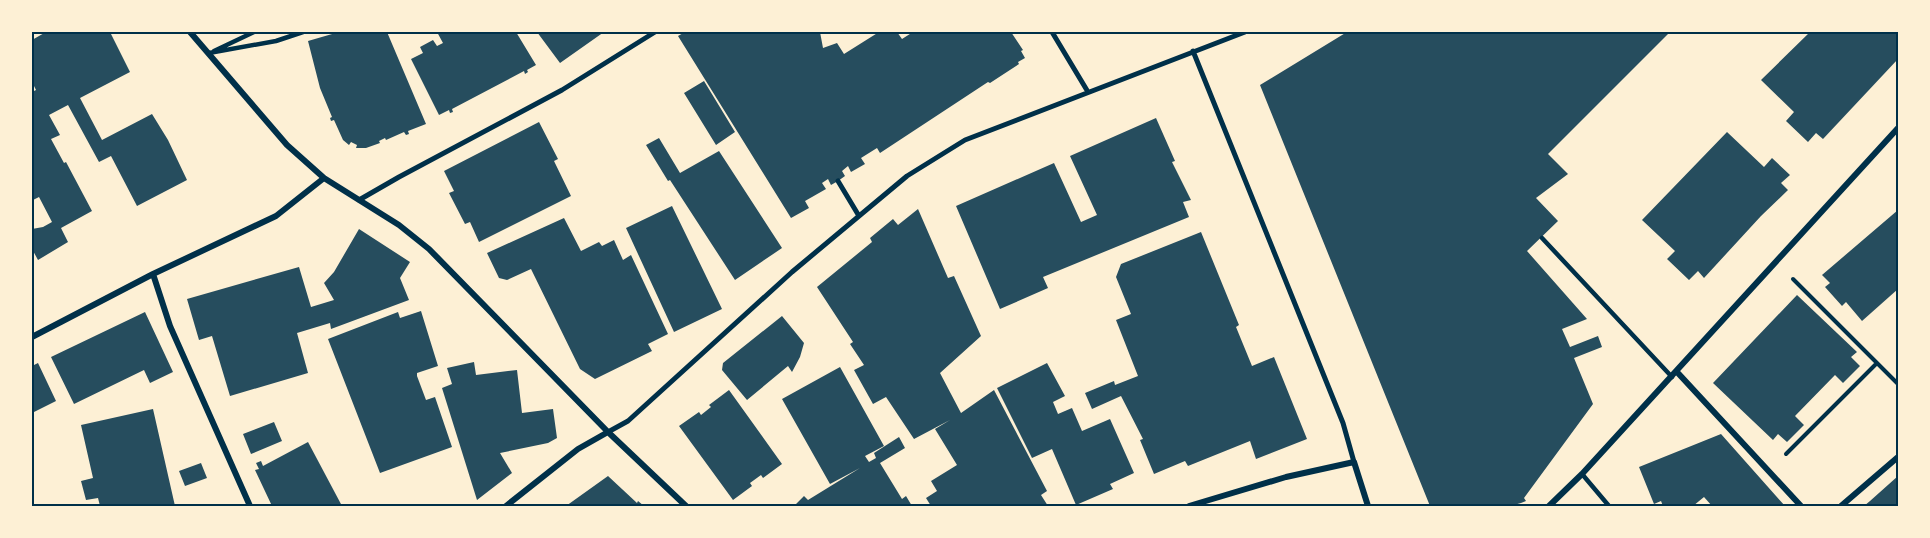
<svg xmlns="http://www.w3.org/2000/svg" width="1930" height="538" font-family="'Source Serif 4',serif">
<rect width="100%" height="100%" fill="#fdf0d5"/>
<path fill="#264d5e" d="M46,32h64l20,40 -50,26 22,42 50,-26 16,26 19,40 -50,26 -26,-50 -12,6 -31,-57 -19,10 11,20 -9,4 13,24 2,-1 26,49 -31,17 7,14 -30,18 -6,-11v-20l11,-2 9,-5 -13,-25 -6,3 -1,-2v-106l4,-2 -4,-8v-42z
M339,32h48l39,92 -18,7 1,3 -3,1 -2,-3 -18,8 -1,-2 -6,3 1,2 -14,5h-10l1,-3 -6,-3 -2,3 -6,-5 -9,-20 -3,1 -1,-3 2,-1 -12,-29 -12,-47z
M437,32h79l20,33 -9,5 1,2 -3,2 -1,-3 -72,38 1,3 -3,1 -1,-3 -10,5 -28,-56 12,-6 -3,-6 13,-7 4,6 6,-3z
M537,32h67l-44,31z
M685,32h135l3,16 14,-5 7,11 35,-22h18l5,7 11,-7h98l12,18 -2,1 4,7 -7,4 1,2 -29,19 -2,-1 -108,71 -3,-5 -16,10 4,6 -14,8 -3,-6 -6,5 3,5 -7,5 -7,4 -3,-6 -6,4 4,6 -21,12 4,7 -18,10 -113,-182z
M1347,32h323l-122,122 20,20 -32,24 22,23 -31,30 60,68 -25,10 8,18 28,-11 4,11 -28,11 19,46 -69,94 2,3 -5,2 -11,3h-80l-170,-421z
M1810,32h88v27l-75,80 -7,-6 -8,9 -22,-21 8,-9 -33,-32z
M704,81l31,51 -19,13 -32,-52z
M1156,118l19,43 -3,1 19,38 -8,2 6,15 -146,60 5,11 -48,21 -44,-103 98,-43 27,59 16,-7 -27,-59z
M539,122l19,37 -4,2 17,35 -92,46 -9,-20 -5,2 -16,-31 5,-2 -10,-20z
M1727,132l37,35 8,-9 18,17 -9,8 7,7 -27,26 -57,62 -6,-7 -9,9 -22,-21 8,-8 -33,-31z
M659,138l21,35 39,-22 63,97 -47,32 -65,-100 -2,1 -22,-36z
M672,206l50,103 -48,23 -48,-104z
M918,209l30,69 6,-2 27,60 -41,37 21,40 33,-23 53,101 -6,4 7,11h-117l-5,-8 11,-7 -6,-10 26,-16 -22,-36 15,-9 -36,19 -28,-42 -13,7 -19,-34 10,-5 -14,-21 3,-2 -36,-55 55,-45 -2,-4 23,-19 5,6z
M1898,210v79l-36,32 -16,-19 -4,4 -17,-19 5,-4 -8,-8z
M564,218l17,33 18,-9 3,4 12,-6 9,20 8,-5 37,79 -20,10 4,7 -57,28 -15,-10 -49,-100 -24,11 -8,-2 -12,-25z
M359,229l51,33 -10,16 9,22 -78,29 -1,-6 -33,10 11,40 -78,23 -18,-60 -13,4 -12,-41 112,-32 12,40 23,-7 -10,-17 10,-11z
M1201,232l38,93 -3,2 16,39 22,-9 33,82 -51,20 -6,-18 -62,25 -3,-5 -31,13 -14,-34 3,-1 -22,-43 -29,13 -7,-16 29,-12 1,4 23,-9 -22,-56 15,-6 -15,-37 5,-13z
M1797,295l60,57 -6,5 9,9 -17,17 -8,-8 -40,41 9,9 -17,17 -9,-8 -5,6 -60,-57z
M421,311l17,55 -21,7v3l9,24 9,-3 17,50 -72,26 -52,-134 70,-27 2,6z
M145,312l28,60 -23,11 -6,-13 -70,34 -23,-47z
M782,316l22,27 -4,14 -8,15 -4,-6 -41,34 -25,-30 1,-7z
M474,362l2,13 41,-5 5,43 31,-4 4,29 -9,5 -48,10 12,20 -35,27 -35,-112 10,-4 -5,-16z
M38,363l18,38 -24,12v-47z
M1047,363l18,33 -12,6 5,12 14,-6 10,23 28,-12 24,54 -24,11 3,5 -37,16 -24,-56 -20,9 -35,-70z
M840,367l44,79 -19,10 4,6 7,-4 -2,-5 25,-16 6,11 -25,15 22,36 4,-3 6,10h-118l10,-10 4,4 52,-32 -30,16 -48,-85z
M729,390l53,74 -19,14 -2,-3 -11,8 2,3 -19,14 -54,-74 20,-14 2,3 10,-8 -2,-2z
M153,409l22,97h-75l-2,-8 -12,2 -5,-19 12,-3 -12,-53z
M274,422l8,19 -31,13 -8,-20z
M1721,434l64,72h-73l-8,-9 -11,9h-30l-2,-5 -7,3 -15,-37z
M308,442l34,64h-70l-17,-36 4,-1 -3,-6 5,-2 2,5z
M201,463l6,15 -22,8 -6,-15z
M608,476l29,27 1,-2 6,5h-78z
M1898,476v30h-34l6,-5z"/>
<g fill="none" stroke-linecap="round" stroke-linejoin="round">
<path stroke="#003049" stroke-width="4" d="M1793,279l105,105
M1786,454l91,-91"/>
<path stroke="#003049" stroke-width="4.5" d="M214,51l40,-19
M209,53l67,-12 27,-9
M1542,238l130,139
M1582,474l27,32"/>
<path stroke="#003049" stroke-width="5" d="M1052,32l36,60
M1193,51l150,372 11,39
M838,181l21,35
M359,200l40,-23 163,-87 93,-58
M608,432l20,-11 164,-149 115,-96 58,-36 280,-108"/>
<path stroke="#003049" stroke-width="6" d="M190,32l97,113 37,33 75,47 30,24 179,183 78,74
M153,274l17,52 80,180
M32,337l121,-63 123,-58 48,-38
M1677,372l124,134
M506,506l72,-57 30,-17
M1189,506l97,-29 68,-15 14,44
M1549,506l33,-32 316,-346
M1841,506l57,-49"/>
</g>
<rect width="1930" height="538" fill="none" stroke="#fdf0d5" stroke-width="66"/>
<rect x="33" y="33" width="1864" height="472" fill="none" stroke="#003049" stroke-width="2"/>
</svg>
